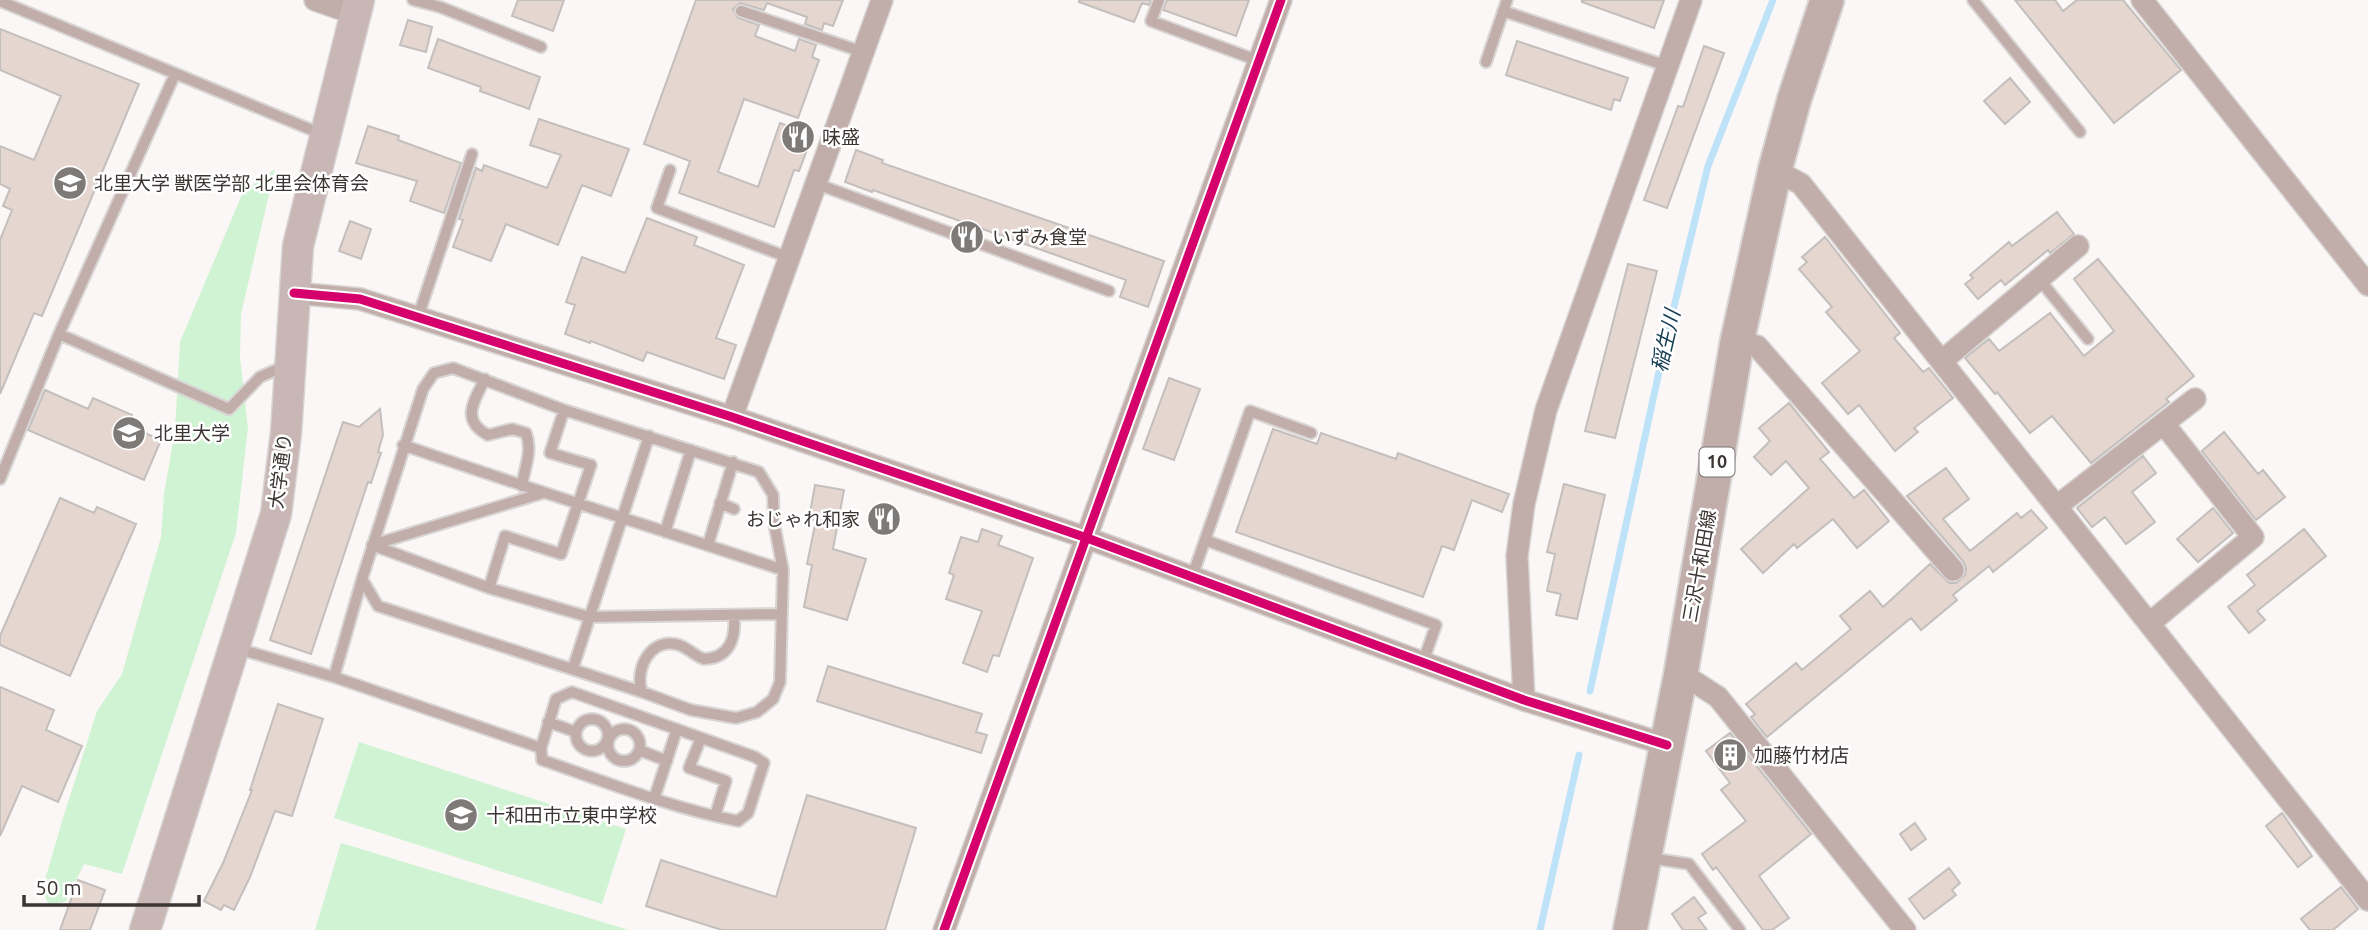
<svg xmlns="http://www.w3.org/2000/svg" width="2368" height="930" font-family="Ubuntu,'Noto Sans JP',sans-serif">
<rect width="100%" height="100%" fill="#fbf7f6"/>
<path fill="#d0f3d3" d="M275,169l-34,145 -1,43 8,71 -12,105 -114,341 -38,-10 -18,37 -16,6 -8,-17 21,-72 34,-107 25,-37 39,-137 3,-43 11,-64 5,-88 63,-150z
M359,742l267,87 -24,75 -268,-86z
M341,843l288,87h-314z"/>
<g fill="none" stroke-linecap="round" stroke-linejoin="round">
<path stroke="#bee3f8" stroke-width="7" d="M1590,691l75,-347 43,-178 65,-166
M1540,930l39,-175"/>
</g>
<path fill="#e5d6d0" stroke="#c3bfbd" stroke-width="2" d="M518,0h46l-11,31 -41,-15z
M696,0h147l-10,26 -9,-3 -2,7 -17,-6 2,-7 -40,-14 -3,7 -24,-7 -7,6 5,9 21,7 -4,11 40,15 4,-12 17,6 -4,12 7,3 -21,58 -54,-19 -26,73 40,15 22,-64 33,11 -14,37 -5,-1 -20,57 -95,-34 11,-32 -46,-17z
M1079,0h72l-2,5 -7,-2 -8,19 -55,-20z
M1167,0h82l-13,36 -73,-26z
M1582,0h82l-10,28 -72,-26z
M2015,0h40l8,11 14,-11h46l58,70 -67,53z
M408,20l24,7 -6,25 -26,-7z
M0,29l139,55 -97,232 -8,-3 -34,81v-154l12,-30 -9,-4 7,-17 -10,-5v-38l34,14 27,-64 -61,-26z
M438,39l102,38 -11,32 -49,-18 1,-4 -53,-19z
M1517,41l111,37 -8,23 -6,-2 -3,11 -105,-35z
M1704,46l20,7 -57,155 -23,-8 34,-94 5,1z
M2010,78l20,24 -25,22 -21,-23z
M539,119l90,30 -18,47 -29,-11 -24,60 -52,-21 -15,37 -38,-14 10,-27 -4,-1 17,-51 6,3 2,-6 63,23 14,-33 -31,-10z
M368,126l31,10 -1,4 63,23 -17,50 -34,-12 7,-20 -61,-18z
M856,150l27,10 -1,3 282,98 -16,46 -28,-10 6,-17 -253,-90 -1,2 -27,-10z
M2057,212l17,22 -24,19 -2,-3 -43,35 -4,-5 -23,19 -13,-15 8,-6 -3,-3 39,-33 3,4z
M647,218l50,19 -3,8 50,20 -28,73 20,7 -12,34 -77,-27 -4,9 -52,-20 -1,2 -25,-9 10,-29 -9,-3 16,-45 43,16z
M350,221l21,8 -10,30 -22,-8z
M1825,237l75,96 -6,5 29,34 6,-4 24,30 -39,30 4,4 -23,19 -36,-46 -11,9 -26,-31 38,-32 -34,-39 6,-5 -33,-38 8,-7 -5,-5z
M2098,259l96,117 -28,23 3,3 -78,61 -39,-47 -22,17 -33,-41 -2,2 -30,-36 24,-19 10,12 51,-38 34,43 30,-25 -40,-52z
M1628,264l29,7 -42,167 -30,-7z
M1169,378l31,11 -26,71 -31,-11z
M45,390l43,19 5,-11 39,17 -5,10 34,15 -17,40 -116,-50z
M1789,403l40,49 -9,7 34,39 10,-8 25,31 -32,27 -24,-29 -36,29 -3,-4 -31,29 -22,-24 68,-61 -23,-27 -15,14 -17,-18 16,-16 -11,-13z
M380,409l3,26 -5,17 3,1 -10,30 -3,-1 -57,172 -41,-14 73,-218 16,5z
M1273,429l44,15 4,-11 75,26 2,-6 111,41 -7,18 -30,-12 -18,50 -12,-4 -19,51 -187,-65z
M2224,432l34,42 5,-4 22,27 -29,23 -54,-69z
M2143,456l13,17 -24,19 23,30 -29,22 -21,-27 -13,10 -15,-19z
M1946,468l23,31 -26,20 27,32 47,-38 4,5 10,-8 16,18 -54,44 -4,-6 -36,29 4,5 -36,30 -10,-12 -144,119 -16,-20 4,-3 -9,-10 50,-41 6,7 49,-41 -11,-13 30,-25 13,16 47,-43 19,19h7l9,-8 1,-7 -3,-7 -56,-65z
M1564,484l41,11 -28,124 -21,-4 5,-21 -14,-3 8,-37 -8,-2z
M815,485l29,5 -11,59 33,10 -19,61 -43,-13 8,-42 -5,-1 9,-44 -7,-1z
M60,498l34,15 3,-6 39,17 -66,152 -70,-31v-9z
M2213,508l20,25 -35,29 -21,-23z
M982,529l20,7 -4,9 35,13 -34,98 -6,-1 -6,17 -24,-9 19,-52 -36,-12 8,-24 -5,-2 12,-36 17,5z
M2304,529l22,27 -69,55 8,9 -16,13 -21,-26 27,-22 -8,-10z
M828,666l154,48 -6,18 11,3 -6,18 -164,-52z
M0,687l54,23 -8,20 36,16 -24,56 -36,-16 -22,50z
M278,704l45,15 -31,97 -17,-5 -25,66 -16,33 -10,-5 -3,5 -17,-9 19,-38 29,-73h-2z
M1730,733l81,101 -52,42 30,42 -17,12h-9l-47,-63 -3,3 -11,-16 44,-33 -25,-31 9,-7 -24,-32z
M807,795l109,33 -31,102h-163l-76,-24 15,-46 115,37z
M2282,813l30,43 -14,11 -32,-41z
M1915,823l11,16 -15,11 -11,-16z
M1949,868l11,15 -8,7 4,5 -32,24 -15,-20z
M78,880l27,10 -15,40h-30z
M2341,887l17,22 -25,21h-23l-9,-11z
M1694,897l12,16 -8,5 9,12h-24l-11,-16z"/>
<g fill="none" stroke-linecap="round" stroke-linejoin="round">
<g stroke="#d8d5d4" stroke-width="14">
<path id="lane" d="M413,0l27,7 101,40
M1159,0l-8,21 108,40
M1973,0l107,132
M0,1l324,134
M741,11l122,41
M1503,11l164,55
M1486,62l21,-62
M670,170l-13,38 133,50
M817,184l292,107
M2039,279l49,60
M418,317l54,-163
M59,334l170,75 31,-32 27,-12
M453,368l111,42 195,62 14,23 1,28 9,47 -3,112 -7,17 -16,13 -21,6 -45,-8 -49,-18 -264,-86 -16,-27 61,-190 11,-16z
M485,379c-11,22 -25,41 3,56l24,-6 14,4c7,19 -2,35 -4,53
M403,445c126,44 253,83 380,125
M0,479l59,-145 116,-260
M543,493l-171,52 117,43 100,29 192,-3
M720,503l14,6
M665,532l26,-82
M1205,540l45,-129 61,22
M708,545l25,-83
M1192,577l13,-37 231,85 -13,37
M362,579l-28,98 207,71
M489,588l16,-52 56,18 30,-89 -41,-12 14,-43
M236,648l98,29
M573,668l76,-232
M572,692l183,65 9,6 -16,50 -10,8c-67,-13 -132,-39 -196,-61l-1,-12 15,-49z
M642,692c-8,-23 9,-56 37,-47 9,3 16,11 25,14 26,-1 32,-21 30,-44
M576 735a16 16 0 1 1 32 0a16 16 0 1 1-32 0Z
M548,722l28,10
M608 745a16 16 0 1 1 32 0a16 16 0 1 1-32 0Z
M701,738l-12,30 37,13 -11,35
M639,750l28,11
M654,799l23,-70
M1650,858l39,6 51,66"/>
</g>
<g stroke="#d8d5d4" stroke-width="24">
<path id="street" d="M315,0l40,14
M2142,0l226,285
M1775,170l26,14 567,716
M294,293l66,6 372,118 355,121 437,162 143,45
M1737,342l20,4 196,224
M1942,361l136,-115
M732,417l150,-417
M2057,506l138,-107
M2150,623l103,-86 -89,-113
M1681,673l37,24 187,233
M1524,700l-7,-144 7,-52 22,-94 145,-410
M944,930l337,-930"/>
</g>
<g stroke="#d8d5d4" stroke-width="33">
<path id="secondary" d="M145,930l131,-416 10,-81 12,-187 61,-246"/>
</g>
<g stroke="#d8d5d4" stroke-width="37">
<path id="primary" d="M1630,930l51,-257 56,-331 38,-172 19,-70 33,-100"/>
</g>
<use href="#lane" stroke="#c1aeaa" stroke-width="10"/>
<use href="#street" stroke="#c1aeaa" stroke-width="21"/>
<use href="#secondary" stroke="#c9b7b5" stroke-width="30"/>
<use href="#primary" stroke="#c1aeab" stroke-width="33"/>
<g stroke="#fff" stroke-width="13">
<path id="cycleway" d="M294,293l66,6 372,118 355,121 437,162 143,45
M944,930l337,-930"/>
</g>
<use href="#cycleway" stroke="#d6006c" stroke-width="9"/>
</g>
<defs>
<g id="restaurant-disc" transform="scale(1.75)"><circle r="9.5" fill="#7e7a78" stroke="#fff"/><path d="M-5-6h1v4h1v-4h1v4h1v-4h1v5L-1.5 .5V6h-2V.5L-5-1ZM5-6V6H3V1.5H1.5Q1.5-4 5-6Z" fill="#fff"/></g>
<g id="university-disc" transform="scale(1.75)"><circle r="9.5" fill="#7e7a78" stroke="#fff"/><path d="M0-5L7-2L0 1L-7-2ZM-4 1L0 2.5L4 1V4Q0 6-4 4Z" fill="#fff"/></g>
<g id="building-disc" transform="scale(1.75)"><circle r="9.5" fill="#7e7a78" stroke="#fff"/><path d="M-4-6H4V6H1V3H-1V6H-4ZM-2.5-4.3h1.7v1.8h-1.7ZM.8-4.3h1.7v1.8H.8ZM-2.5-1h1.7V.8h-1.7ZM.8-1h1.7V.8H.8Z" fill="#fff"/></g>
<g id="school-disc" transform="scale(1.75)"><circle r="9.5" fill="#7e7a78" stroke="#fff"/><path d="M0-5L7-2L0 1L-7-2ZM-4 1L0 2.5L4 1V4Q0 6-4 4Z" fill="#fff"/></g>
</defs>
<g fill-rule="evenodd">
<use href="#restaurant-disc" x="798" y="137"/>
<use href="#university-disc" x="70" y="183"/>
<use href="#restaurant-disc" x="967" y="237"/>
<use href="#university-disc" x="129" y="433"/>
<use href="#restaurant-disc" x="884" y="519"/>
<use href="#building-disc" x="1730" y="755"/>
<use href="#school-disc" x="461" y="815"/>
</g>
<g text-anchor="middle" stroke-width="5" stroke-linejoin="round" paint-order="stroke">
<rect fill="#fff" stroke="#767271" stroke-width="2" x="1699.5" y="447.5" width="35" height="29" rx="5"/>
<g font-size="18" font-weight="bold" fill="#3b3634">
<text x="1717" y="468">10</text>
</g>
<g font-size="19" fill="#3b3634" stroke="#fff" text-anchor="start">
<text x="822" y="144">味盛</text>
<text x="94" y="190">北里大学 獣医学部 北里会体育会</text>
<text x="992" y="244">いずみ食堂</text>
<text x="154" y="440">北里大学</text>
<text x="860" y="526" text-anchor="end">おじゃれ和家</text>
<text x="1754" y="762">加藤竹材店</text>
<text x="486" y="822">十和田市立東中学校</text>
</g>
<g font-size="19" fill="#3b3634" stroke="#fff">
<text transform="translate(280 471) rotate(-83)" y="7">大学通り</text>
<text transform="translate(1699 566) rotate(-80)" y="7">三沢十和田線</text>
</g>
<g font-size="21" font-style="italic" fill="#153e53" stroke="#fff">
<text transform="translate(1666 341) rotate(-77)" y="7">稲生川</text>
</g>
</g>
<path d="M24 895v10h175v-10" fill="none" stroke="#3b3634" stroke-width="3.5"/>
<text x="35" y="895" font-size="21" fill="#3b3634" stroke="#ffffff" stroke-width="5" paint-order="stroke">50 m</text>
</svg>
